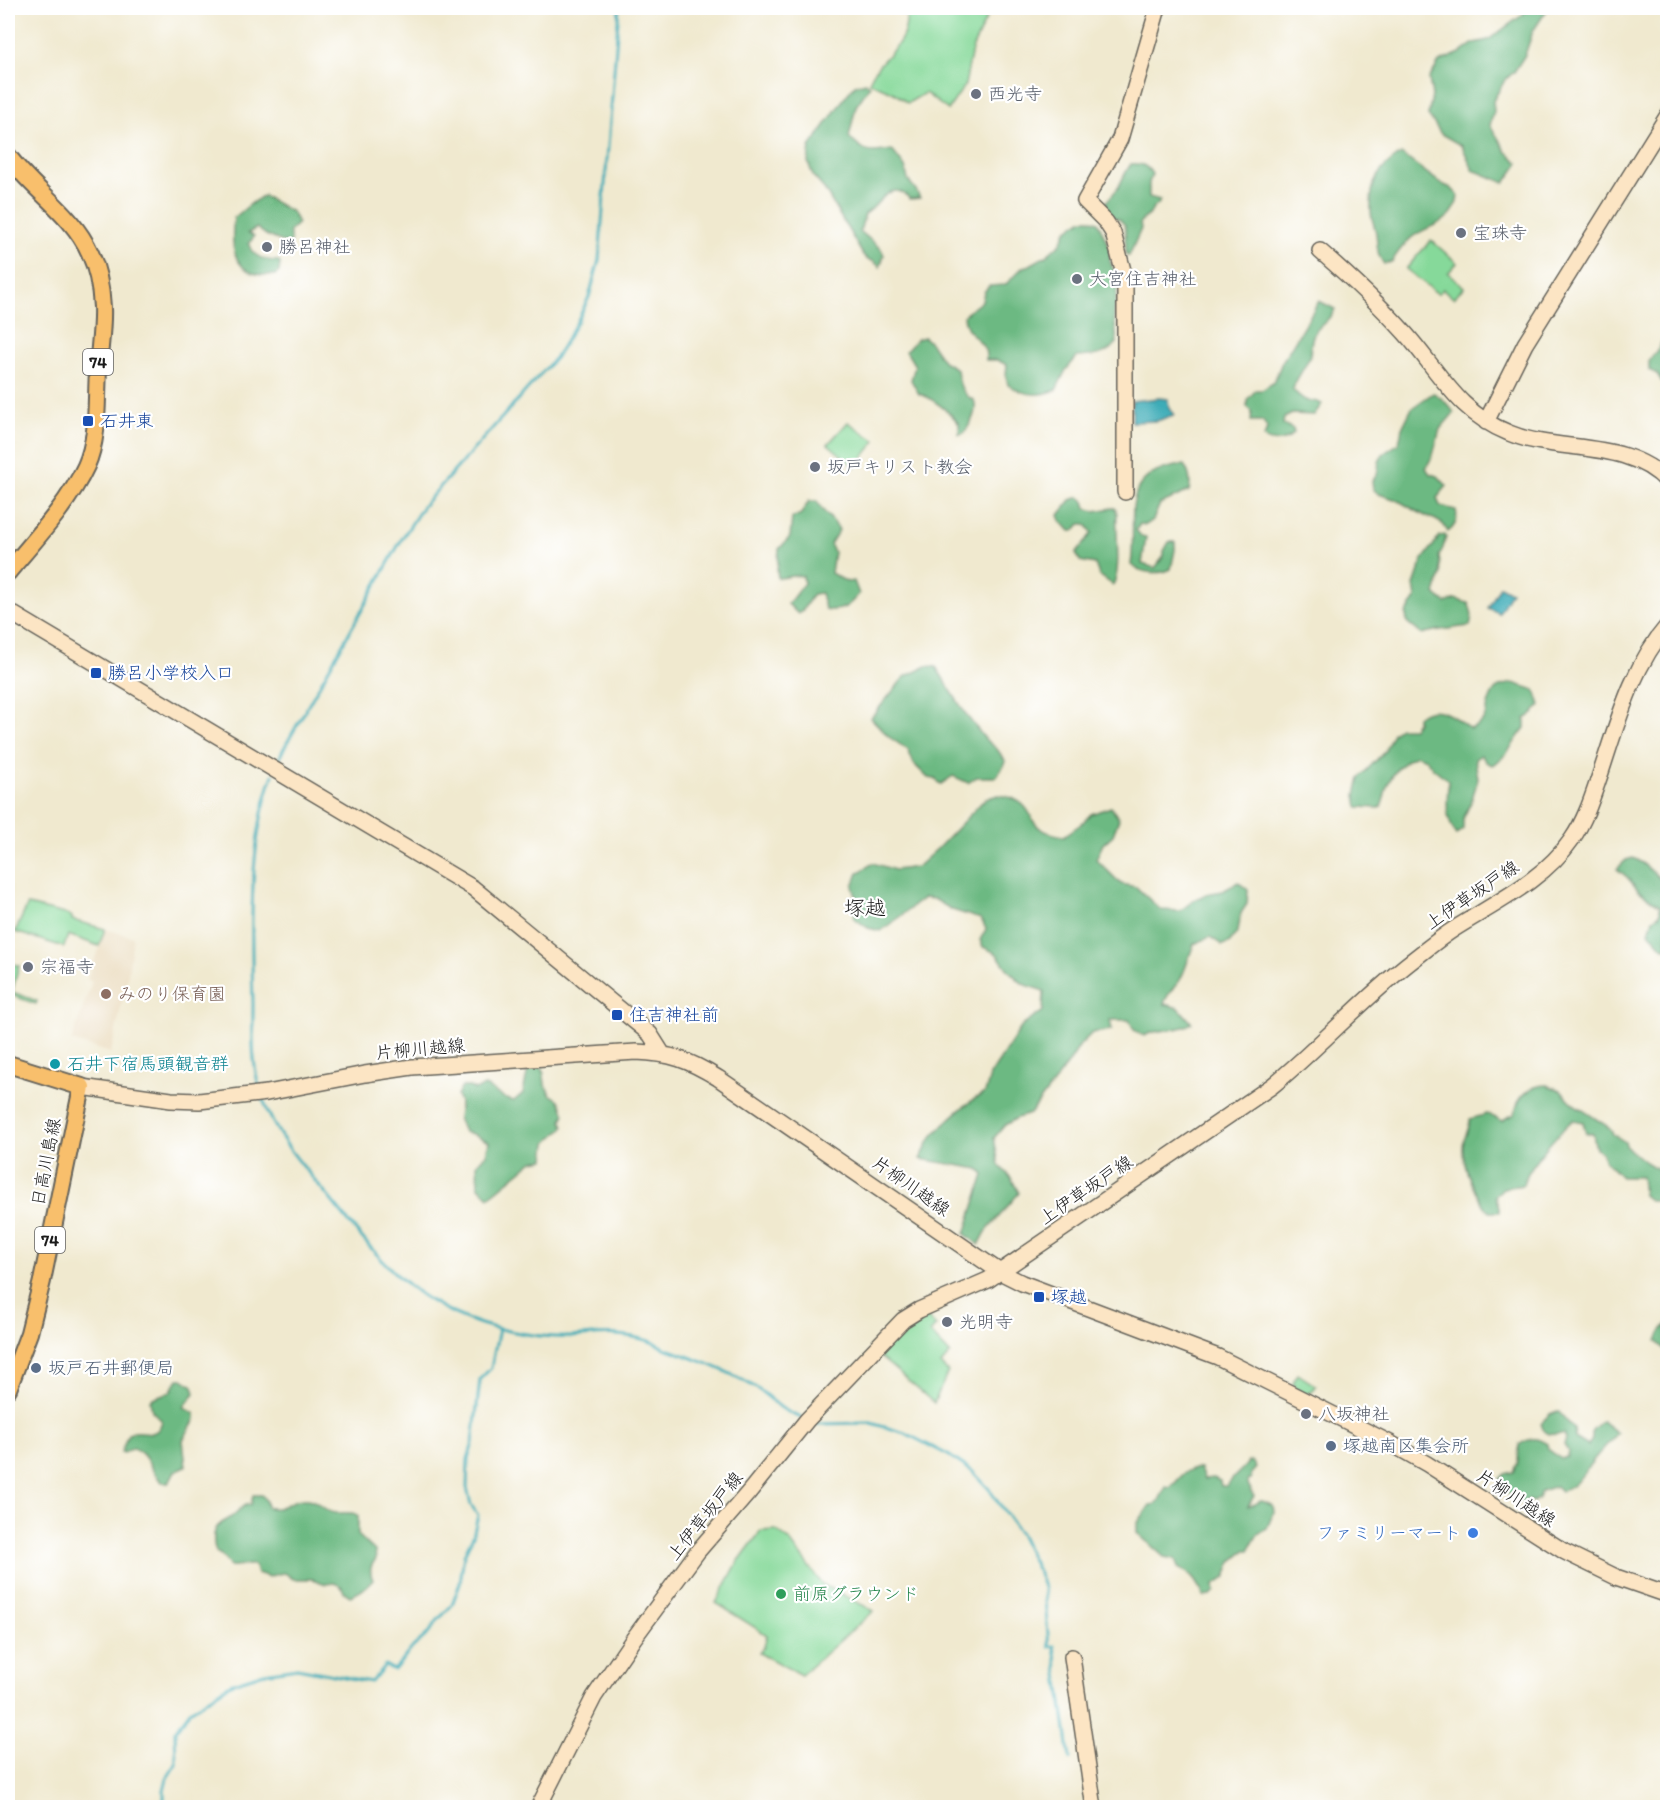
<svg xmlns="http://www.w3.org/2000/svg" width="1675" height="1815" font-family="Itim,'Klee One',sans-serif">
<rect width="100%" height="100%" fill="#fff"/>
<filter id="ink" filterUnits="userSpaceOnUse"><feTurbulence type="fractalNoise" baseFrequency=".0167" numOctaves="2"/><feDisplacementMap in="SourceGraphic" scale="12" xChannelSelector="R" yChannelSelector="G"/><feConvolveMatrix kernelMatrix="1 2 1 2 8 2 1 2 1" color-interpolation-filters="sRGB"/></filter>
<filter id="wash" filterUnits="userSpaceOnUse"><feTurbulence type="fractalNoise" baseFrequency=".008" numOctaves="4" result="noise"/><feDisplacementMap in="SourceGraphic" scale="24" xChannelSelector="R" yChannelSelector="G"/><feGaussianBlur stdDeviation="1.35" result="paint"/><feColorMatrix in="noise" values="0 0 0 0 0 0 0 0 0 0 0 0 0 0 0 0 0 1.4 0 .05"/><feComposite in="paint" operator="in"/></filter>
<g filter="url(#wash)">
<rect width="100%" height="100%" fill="#f0e9cf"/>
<path fill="#e9d9ba" d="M106,929l27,8 -5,37 -17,79 -40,-12 21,-59 -5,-3z"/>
<path fill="#86d99a" stroke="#517a5b" stroke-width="1.5" d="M906,8h85l-19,41 -7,36 -17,25 -23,-17 -17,10 -14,-10 -25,-11c13,-32 41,-31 37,-74z
M1431,240l26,23 -9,10 16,14 -11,11 -10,-9 -5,5 -32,-25z
M848,422l28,19 -21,26 -27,-23z
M28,905l41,10 3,2v3l33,9 -6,17 -31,-11 -4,12 -49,-15 12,-26z
M8,962l11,4 -7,26 25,9 -1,3 -28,-10z
M924,1314l12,12 -6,7 20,21 -9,11 7,7 -14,31 -55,-47v-3l26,-27z
M1298,1374l18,12 -4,6 -7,2 -10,-6 -2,-6z
M776,1530l13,10 33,44 52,27 -73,64 -42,-22 5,-6 3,-12 -51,-32 22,-41 23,-31z"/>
<path fill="#6cb982" stroke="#446a4f" stroke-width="1.5" d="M1529,8h33l-15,2 -14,21 -8,24 -11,17 -9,8 -12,21 1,10 -4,14 16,26 13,12 -14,20 -32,-13 -11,-24 -21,-12 -13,-19 4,-19 -3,-17 10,-17 21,-9 14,-10 14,-3 33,-24z
M865,82l5,4 -14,20 -7,31c16,18 22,16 43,13l13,17 3,13 8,10 4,8 -10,1c-21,-22 -31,8 -45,15l-5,17 21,18 3,6 -4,12 -7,-6 -5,-1 -5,-5 -38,-65 -12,-14 -5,-14 2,-15 35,-50 10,-12z
M1401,154l41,30 9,4 7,7c-2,31 -32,29 -48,44 -7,7 -14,15 -18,23l-8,2c-8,-10 -6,-18 -8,-30 -1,-8 -5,-15 -5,-23 -1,-29 6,-41 30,-57z
M1131,164c10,-1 16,1 21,10l-3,9v14l11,3 -2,5 -4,2 -4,7 -10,8 1,7 -12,27 -3,-2 -1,-29 -6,-6 -7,-2 -8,-11c4,-8 11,-13 15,-20 4,-8 7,-15 12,-22z
M264,196l28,16 6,11c-8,9 -10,5 -7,19l-4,2 -21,-9 -9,-7 -9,5 6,3 -5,8c2,13 18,17 29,17l2,2 -1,9 -4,3c-6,-1 -12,1 -19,-1 -25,-7 -25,-34 -22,-56 10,-8 19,-18 30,-22z
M1083,219h7l8,3 12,27v12l8,20 -4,34 3,28c-15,15 -22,12 -40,14l-11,13 -10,20c-17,7 -33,5 -48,-5l-2,-10 1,-10 -10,-5h-11c0,-4 0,-7 -1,-10 -5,-13 -20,-15 -21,-35l18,-14 2,-9 5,-6 16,-1 18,-18 7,-2 16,-9 15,-13 5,-12z
M1319,301l16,8c-5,12 -15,15 -21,25 -4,7 -2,16 -5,24 -4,9 -11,19 -16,29v3c4,4 10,10 15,11 6,1 8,-1 14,3l-8,11 -22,-1 -8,4 -1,6 10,5 1,4c-8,9 -21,11 -30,5l3,-10 -4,-7h-12l1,-10 -5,-4v-7l9,-10h6l12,-8 8,-20z
M1667,329v52l-5,1 -5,-8 -8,-4v-10l10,-12z
M924,337l8,8 11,16 14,8c1,12 4,26 17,31 4,10 -3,24 -10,33l-5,1v-10c-7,-10 -27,-27 -40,-30l-8,-14 4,-14 -9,-15 11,-12z
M1433,393c6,2 18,14 21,20l-14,16 -7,26 -7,13 4,6 8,2 9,10 -10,12 3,8 16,4c2,9 -1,17 -8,22l-5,-8 -9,-5 -7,-2 -30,-17 -18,-6 -6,-5 -1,-8 5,-6 2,-13 4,-8 16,-11 3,-15 10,-20z
M1184,465c6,8 7,16 5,26l-29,13 -7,16 -7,5 -6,-1 -4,6 5,6 5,1 -4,27 13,4 9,-12v-5l5,-9h6v8l-4,19c-11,6 -31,4 -40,-4 7,-50 -16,-92 53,-100z
M1079,497l5,4 2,7c10,6 19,0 29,0l2,5c-2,20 5,56 -4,72l-14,-10 -4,-11 -15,-3 -4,-8 16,-20 -6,-9h-6l-6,7h-4l-9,-10 -2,-6 12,-15z
M809,501h8c6,13 16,17 22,29l-9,14 4,8 -3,21 16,9 7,-1 5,13c-10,12 -18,19 -34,15l-4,-16 -8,1 -11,17 -4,3 -10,-10 16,-21 -1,-7c-9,-2 -16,2 -25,2l-1,-7 2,-22 11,-12 2,-19 9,-4z
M1445,535l1,2 -3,11 -4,8 2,18 -6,20 11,9 9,-4 13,4c4,8 5,14 2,23 -16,2 -33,4 -49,8l-14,-12 -1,-8 10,-16 -2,-13 8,-24 18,-25z
M927,666l9,1 31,49 19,24 11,9 9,13 -10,15h-19l-9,6 -15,-7 -12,8 -6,-5 -7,-1 -14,-14 -6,-14 -19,-13 -18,-19 30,-37 5,-5z
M1513,683l22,7 5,15 -7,9 -8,5v9c-13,15 -15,27 -33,37l-6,-3 -5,-7 -6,4 3,20 -7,23 -8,17v10l-6,6c-14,-18 -9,-34 -9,-55l-15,-12 -7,-9 -10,-4c-13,6 -22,16 -28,29 -4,8 -3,17 -8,24l-22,-1 -2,-12 4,-18 25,-26 8,-18 7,-5h13l4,-6v-5c18,-16 38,0 53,12 22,-6 13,-25 25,-39 4,-4 12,-6 18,-7z
M998,795c13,1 25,6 32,19 1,2 2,6 4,8 7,10 19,12 30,14l17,-12 10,-10 20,-7 8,12 -6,16 -10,9 -7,15 25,25 15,3 25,23 19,1 13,-10 13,-7 17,-3 15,-9 10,8 -1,14 -6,9 -3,18 -9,12 -7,2 -12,-8 -16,7c-5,12 -8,25 -14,36 -6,9 -13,13 -16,24l15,4 13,15c-15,10 -32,4 -48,13l-10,-6 -5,-10h-19l2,10 -20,3 -12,12 -12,19 -38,50 -13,4 -12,7 -11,13 5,27 12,13 8,15 -33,39 -7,13 -14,-11 19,-59 -5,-6 -59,-10c5,-7 7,-16 11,-21 16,-18 34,-35 54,-45l5,-18 32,-49 21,-15 1,-20 -21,-7 -14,-13 -13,-18 -13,-6 -3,-7 6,-11 -5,-10 -29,-9 -18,-11 -10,-1 -43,33 -13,-3 -14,-10 2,-21 -3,-11 5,-13 15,-10 22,7 22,-3 21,-19 47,-49z
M1633,858c11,4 21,16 31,24l3,-3v69h-3l-15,-16 4,-13 7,-5v-8l-21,-15 -12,-14 -10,-8 9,-9z
M534,1066l9,2 2,16 5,10 9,6 6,14 -3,6 2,7 -17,16 -2,16 -12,2 -44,36 -11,-11 -1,-22 9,-10 3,-12 -16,-8 -9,-2 -6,-14 2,-16 -3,-6 5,-9h8l5,3 10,-4c11,5 16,13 29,15l9,-8 5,-24z
M1547,1085l13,5 15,15 35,23 3,6 12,8 2,5 14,12 26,16v25h-18l-6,-5 -2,-18h-20l-16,-16 -3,-8 -6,-4 -3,-15 -7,-1 -3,-11 -10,-2c-15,13 -45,46 -50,65l-20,3 -8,8 4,11v5h-10c-13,-13 -27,-46 -26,-65 0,-10 7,-17 7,-28l17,-5 16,7 3,-3 9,-4c2,-17 15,-29 32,-29z
M1667,1324l1,28h-1l-10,-11 3,-8z
M178,1379h5l10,7 2,7 -11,14 11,7v5l-12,21 3,26 -11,5 -6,11h-7c-12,-10 -13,-28 -29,-34l-9,5 -3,-1 7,-18c15,-8 28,9 34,-13l-10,-10 -2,-11 5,-3 15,-5z
M1558,1411l16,18 1,9 13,8 4,-7v-9l10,-9 16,12c-9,10 -19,19 -26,29 -10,12 -15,25 -31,29l-5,-5 -15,5 -3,7 -5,4 -4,-2 -8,2 -10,-8 -6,-2 -6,-12 6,-6 9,-2 4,-10 1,-17c11,-8 17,-8 28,-1l1,5 13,10 6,-2 1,-6 -4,-6 2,-6 -2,-5c-11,1 -21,2 -23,-11l9,-9z
M1252,1461l4,7 -5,6v6h-3l-1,2 7,14 -6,10c16,-2 7,-10 25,0l1,6 -7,16 -9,6 -9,16h-4c-4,5 -8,7 -12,11 -9,11 1,14 -19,24l1,7 -4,4 -8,1 -1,-5 -7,-11 -7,-8 -10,-5 -3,-9 -11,-2 -27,-24v-9l13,-19 7,-1 9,-17 4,1c9,-8 16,-22 30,-19l4,10 10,-1 6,3 1,5h6c5,-9 19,-19 21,-24z
M253,1495h9l4,6 1,6c14,5 22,-7 35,-8 13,-2 19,9 29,13 10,3 18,-2 27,3v20l17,16 1,8c-6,7 -7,12 -3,21 -7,8 -13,13 -23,16l-6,-4 -3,-6 -7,-3 -8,1 -14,-5h-19l-8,-6 -8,1 -8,3 -12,-4 -3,-8c-8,-1 -14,2 -24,1l-9,-11 -5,-3c-3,-8 -4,-21 3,-27 3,-3 9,-5 12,-8 7,-5 10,-12 20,-13z"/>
<path fill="#3cacb7" stroke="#2c646a" stroke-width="1.5" d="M1159,398l9,1 1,9 5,7 -17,6 -25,1v-21z
M1500,586l11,6 -12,21 -11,-5z"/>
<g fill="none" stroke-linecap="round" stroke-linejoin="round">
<path stroke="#3cacb7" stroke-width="3" d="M276,766l7,-16 120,-213 20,-31 133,-149 21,-35 12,-25 10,-37 20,-252
M260,1089c-9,-27 -7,-58 -7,-86 -2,-70 -5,-162 20,-228
M263,1099c11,34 36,63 59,90 57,69 93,124 187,142 20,4 39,7 59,6 31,-2 50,-6 81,4 7,2 14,7 21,9 28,10 57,20 83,36 20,12 24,24 49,32
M810,1423l5,1 56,-1 34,10 43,22 24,16 17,18 31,45 17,35 7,18 5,60 5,-1 16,113
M164,1808v-18l3,-12 9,-14 -1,-33 15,-20 40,-27 34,-11 33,-5 74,14 14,-17 9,5 19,-23 16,-14 8,-12 15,-16 8,-22 4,-28 9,-19 5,-21 -7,-10 -4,-18 1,-28 5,-16 7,-64 11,-11 8,-39"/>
</g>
</g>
<g filter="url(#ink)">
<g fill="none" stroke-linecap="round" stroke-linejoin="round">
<g stroke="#66645b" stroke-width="18">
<path id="secondary" d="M1320,251c30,26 58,52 85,82 34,38 53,80 104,100 50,21 118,5 159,49
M1486,422l39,-78 143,-229
M1125,492v-214l-12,-45 -7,-11 -21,-21 35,-62 38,-131
M8,611l465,277 177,146 12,19
M82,1087l89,13 28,1 68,-8 98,-19 47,-7 224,-15c34,1 53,8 82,26l282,194 22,11 196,74 172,86 37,21 138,88 51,25 52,18
M1072,1657l22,151
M538,1808l56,-111 40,-59 64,-87 51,-59 58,-72 96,-100 16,-10 69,-30 284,-194c49,-40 91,-88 142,-127 13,-10 26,-21 40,-30 41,-26 90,-49 118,-90 14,-20 21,-44 29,-67 17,-51 31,-105 67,-147"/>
</g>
<g stroke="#66645b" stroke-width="20">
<path id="primary" d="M8,156c25,34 65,58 82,97 8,17 11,36 12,54 1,21 -3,43 -4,64 -2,30 1,66 -12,95 -17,37 -52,75 -78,106
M8,1064l74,23 -40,194 -13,52 -21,56"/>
</g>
<use href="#secondary" stroke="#fce5c4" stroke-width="15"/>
<use href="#primary" stroke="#f8bf6c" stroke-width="16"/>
</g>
</g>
<g fill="#6b7280" stroke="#fff" stroke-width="2">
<circle cx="976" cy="94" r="6"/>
<circle cx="1461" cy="233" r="6"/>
<circle cx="267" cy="247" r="6"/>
<circle cx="1077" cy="279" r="6"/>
<circle cx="815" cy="467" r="6"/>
<circle cx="28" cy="967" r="6"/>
<circle cx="947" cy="1322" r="6"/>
<circle cx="1306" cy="1414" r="6"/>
</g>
<g fill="#1a4fb4" stroke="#fff" stroke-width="2">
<rect x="82" y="415" width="12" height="12" rx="3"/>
<rect x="90" y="667" width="12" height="12" rx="3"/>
<rect x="611" y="1009" width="12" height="12" rx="3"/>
<rect x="1033" y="1291" width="12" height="12" rx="3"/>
</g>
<circle fill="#8d6e63" stroke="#fff" stroke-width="2" cx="106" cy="994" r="6"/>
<circle fill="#0f9aa8" stroke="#fff" stroke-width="2" cx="55" cy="1064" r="6"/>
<g fill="#5c6f8a" stroke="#fff" stroke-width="2">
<circle cx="36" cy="1368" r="6"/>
<circle cx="1331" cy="1446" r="6"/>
</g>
<circle fill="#3f7fe0" stroke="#fff" stroke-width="2" cx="1473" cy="1533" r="6"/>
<circle fill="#2e9e5b" stroke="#fff" stroke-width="2" cx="781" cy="1594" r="6"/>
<g text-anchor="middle" stroke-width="4.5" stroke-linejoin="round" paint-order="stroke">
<g fill="#fff" stroke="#606060" stroke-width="1.5">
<rect x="83" y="349" width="30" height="26" rx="4.5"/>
<rect x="35" y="1227" width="30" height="26" rx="4.5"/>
</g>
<g font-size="16" font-weight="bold" fill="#1c1c1c">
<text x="98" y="368">74</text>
<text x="50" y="1246">74</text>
</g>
<g font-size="18" fill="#5b616d" stroke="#fff" text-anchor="start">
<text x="988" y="100">西光寺</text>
<text x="1473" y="239">宝珠寺</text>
<text x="279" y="253">勝呂神社</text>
<text x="1089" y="285">大宮住吉神社</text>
<text x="827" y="473">坂戸キリスト教会</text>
<text x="40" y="973">宗福寺</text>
<text x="959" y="1328">光明寺</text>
<text x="1318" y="1420">八坂神社</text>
</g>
<g font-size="18" fill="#164399" stroke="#fff" text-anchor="start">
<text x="100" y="427">石井東</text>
<text x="108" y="679">勝呂小学校入口</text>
<text x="629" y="1021">住吉神社前</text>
<text x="1051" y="1303">塚越</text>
</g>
<g font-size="18" fill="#1c1c1c" stroke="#fff">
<text transform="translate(1472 895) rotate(-34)" y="6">上伊草坂戸線</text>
<text transform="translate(420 1049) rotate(-5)" y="6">片柳川越線</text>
<text transform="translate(46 1162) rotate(-79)" y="6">日高川島線</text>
<text transform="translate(911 1186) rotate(35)" y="6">片柳川越線</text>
<text transform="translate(1086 1190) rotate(-34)" y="6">上伊草坂戸線</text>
<text transform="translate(1516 1498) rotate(33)" y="6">片柳川越線</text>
<text transform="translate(705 1516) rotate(-51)" y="6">上伊草坂戸線</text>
</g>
<g font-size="18" fill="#785e54" stroke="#fff" text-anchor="start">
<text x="118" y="1000">みのり保育園</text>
</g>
<g font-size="18" fill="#0d838f" stroke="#fff" text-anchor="start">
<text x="67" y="1070">石井下宿馬頭観音群</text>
</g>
<g font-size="18" fill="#4e5e75" stroke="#fff" text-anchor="start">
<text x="48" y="1374">坂戸石井郵便局</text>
<text x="1343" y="1452">塚越南区集会所</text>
</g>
<g font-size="18" fill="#366cbe" stroke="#fff" text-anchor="end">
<text x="1461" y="1539">ファミリーマート</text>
</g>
<g font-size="18" fill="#27864d" stroke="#fff" text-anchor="start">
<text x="793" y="1600">前原グラウンド</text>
</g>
<g font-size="21" fill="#1c1c1c" stroke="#fff">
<text x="865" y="915">塚越</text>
</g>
</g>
<rect width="1675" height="1815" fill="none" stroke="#fff" stroke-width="30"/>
</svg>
